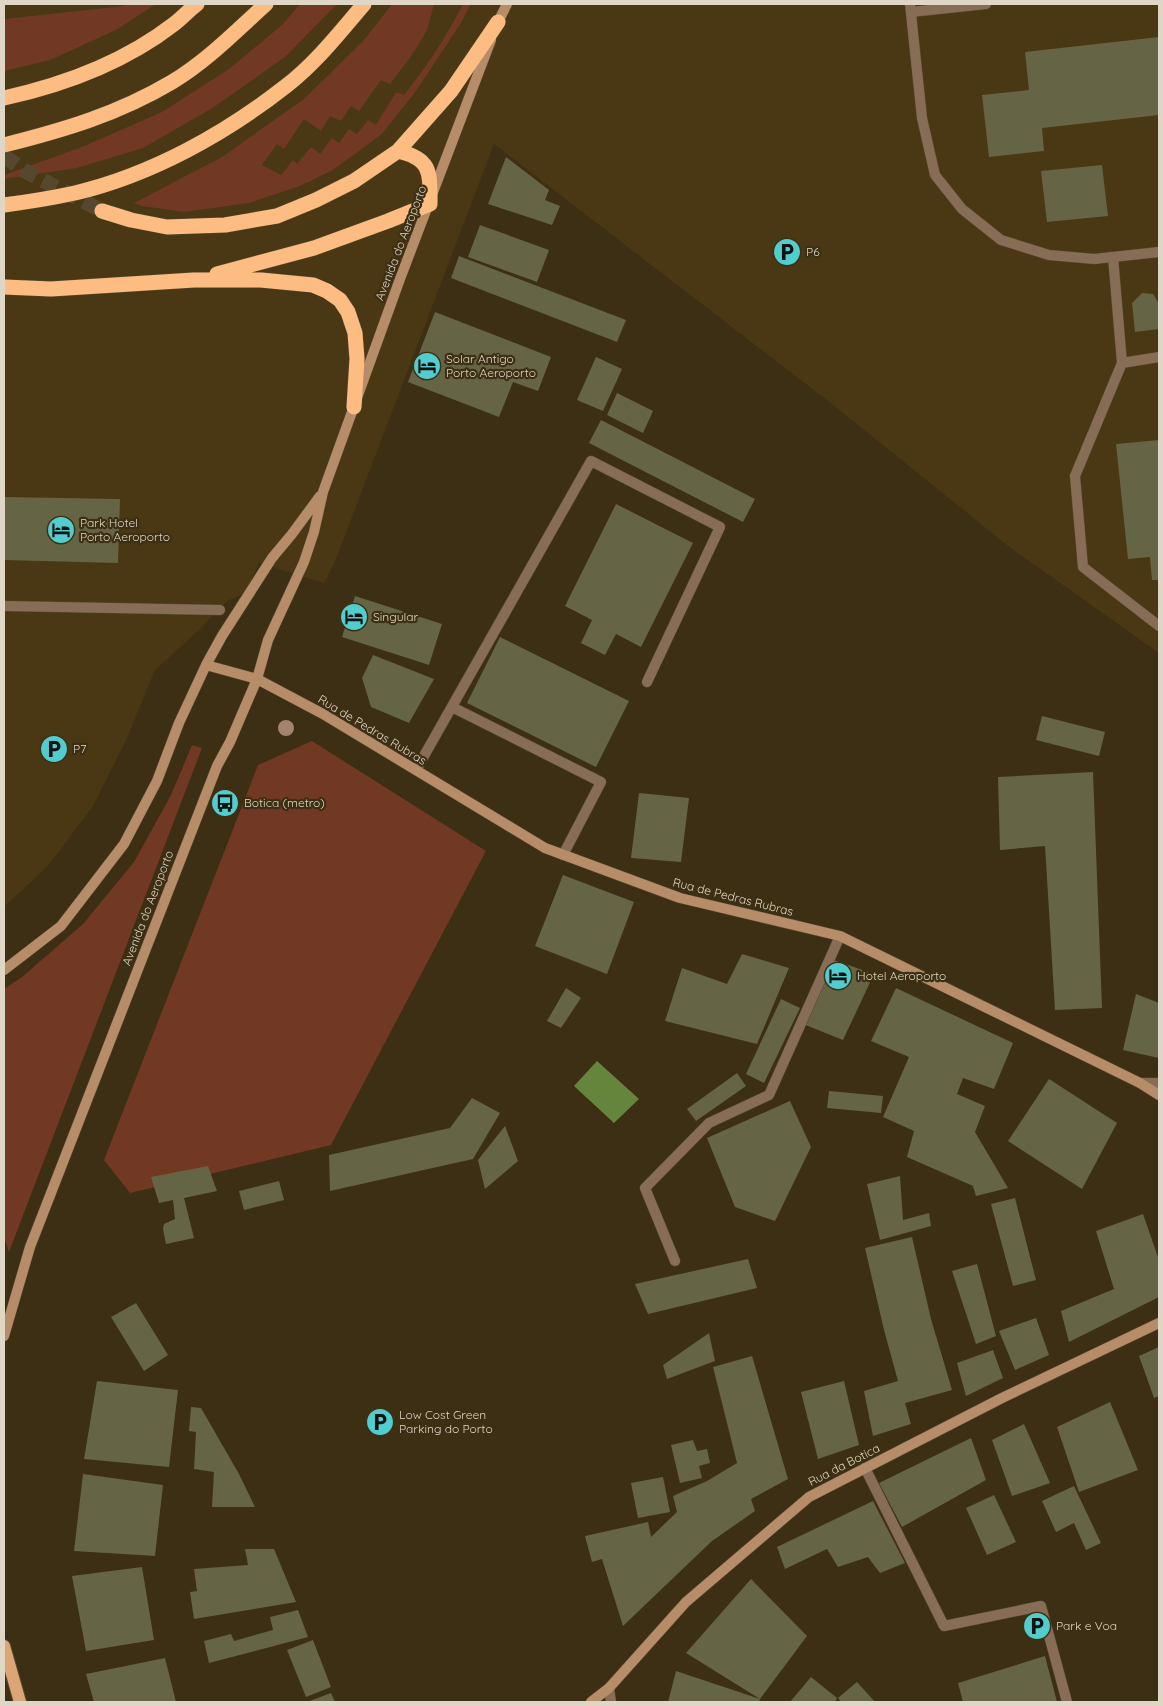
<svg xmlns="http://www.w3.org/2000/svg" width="1163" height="1706" font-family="Quicksand,sans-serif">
<rect width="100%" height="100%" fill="#3d2f13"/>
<path fill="#493813" d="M4,4h1155v649l-151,-107 -171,-138 -343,-264 -158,415 -12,24 -65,-20 -12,29 -20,9 -29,30 -43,39 -28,68 -34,68 -45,60 -44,41z"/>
<path fill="#713824" d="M126,4h30l-40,26 -66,30 -46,11v-52l119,-13z
M300,4h37l-52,53 -74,52 -68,39 -66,20 -73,11v-4l78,-28 80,-35 67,-43 53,-44z
M392,4h42l-7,26 -15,25 -22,29 -9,-4 -22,31 -8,-5 -10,15 -11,-5 -9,15 -17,-12 -20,30 -7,-5 -15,21 19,10 12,-15 4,4 14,-17 9,7 12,-16 7,5 10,-14 8,5 11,-14 8,5 20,-33 8,3c23,-29 42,-58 59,-91h8l-10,19 -45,68 -34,43 -49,36 -33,16 -51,17 -65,9 -42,-6 -8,-3 88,-46 82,-58 60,-59z
M312,741l174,110 -155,294 -201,48 -26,-33 154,-395z
M192,745l10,3 -193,504 -5,-15v-248l18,-12 61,-53 51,-62 37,-67z"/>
<path fill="#65843c" d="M597,1061l42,38 -25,24 -40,-37z"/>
<path fill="#656444" d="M1159,37v78l-117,13 2,23 -55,6 -7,-62 47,-5 -4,-38z
M506,157l43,33 -4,10 15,6 -8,19 -64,-21z
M1102,165l6,51 -61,6 -6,-51z
M480,225l69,25 -12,32 -69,-25z
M459,256l167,64 -9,22 -166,-64z
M1142,293l11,1 6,10v25l-24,3 -3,-29z
M435,312l116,45 -13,34 -25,-9 -14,35 -91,-35z
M596,357l26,12 -19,42 -26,-11z
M617,393l36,18 -10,22 -36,-18z
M601,420l154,79 -12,23 -154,-79z
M1159,440v140h-7l-2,-23 -22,2 -12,-115z
M4,497l116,2 -2,64 -114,-3z
M616,504l77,39 -52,104 -25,-13 -11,21 -24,-12 11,-23 -27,-14z
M355,596l87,28 -13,41 -87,-28z
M500,637l129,64 -33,66 -129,-64z
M373,655l61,24 -25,44 -38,-16 -9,-29z
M1042,716l63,16 -6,24 -63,-16z
M1093,772l9,236 -47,2 -10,-164 -45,4 -2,-73z
M639,793l50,5 -8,64 -50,-4z
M563,875l71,27 -27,72 -72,-28z
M742,954l47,14 -32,76 -92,-23 17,-53 45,16z
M834,960l40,14 -31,66 -40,-16z
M566,988l15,10 -20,30 -14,-7z
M896,988l117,55 -19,46 -31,-11 -6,16 28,12 -10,26 33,56 -32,8 -3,-10 -66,-29 7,-26 -31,-14 26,-60 -38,-16z
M1136,994l23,9v55l-36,-8z
M781,999l19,9 -36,75 -18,-9z
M737,1073l9,13 -50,35 -9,-12z
M1049,1079l68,44 -35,66 -74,-48z
M829,1091l54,5 -2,17 -54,-5z
M472,1098l28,15 -27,46 -143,32 -1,-36 121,-27z
M790,1101l21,46 -36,74 -40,-14 -28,-69z
M505,1126l13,35 -33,28 -7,-29z
M208,1166l9,25 -33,7 10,40 -28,6 -3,-15 1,-5 11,-5 -2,-19 -14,3 -8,-26z
M900,1176l3,44 26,-7 2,13 -51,14 -13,-56z
M279,1181l5,19 -40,10 -5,-19z
M1015,1198l21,82 -23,6 -22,-82z
M1143,1214l16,46v37l-90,45 -8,-31 53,-22 -18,-58z
M912,1237l19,82 21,71 -47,13 6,21 -38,12 -9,-45 34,-10 -14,-51 -19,-82z
M748,1259l9,29 -109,26 -13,-30z
M977,1264l19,72 -20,8 -24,-73z
M136,1303l32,52 -24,16 -33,-54z
M1036,1318l13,37 -34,15 -16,-39z
M709,1333l6,28 -48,18 -4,-14z
M1159,1347v49l-5,2 -15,-42z
M993,1350l10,28 -37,18 -9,-33z
M752,1356l36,123 -37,20 4,12 -43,30 -89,85 -21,-67 -10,3 -7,-26 63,-14 3,15 26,-25 -4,-16 34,-15 30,-18 -24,-96z
M97,1381l81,9 -9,77 -85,-8z
M844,1381l15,64 -41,14 -17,-67z
M1110,1402l28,68 -59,22 -22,-65z
M191,1407l10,1 38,66 16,33h-43l2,-35 -20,-3 2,-37 -7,-1z
M1024,1424l26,59 -38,13 -20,-56z
M971,1438l15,42 -84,47 -23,-44z
M693,1440l4,11 10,-2 3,14 -11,3 3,12 -22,5 -9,-38z
M83,1474l80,11 -8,71 -81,-5z
M663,1477l7,35 -32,6 -7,-35z
M1074,1486l27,57 -15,7 -12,-27 -18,9 -14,-31z
M994,1495l22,47 -29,13 -21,-47z
M873,1501l32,62 -25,10 -12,-16 -30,10 -11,-18 -42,20 -8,-22z
M245,1549h29l22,53 -102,17 -4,-27 7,-1 -3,-22 54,-4z
M142,1567l12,73 -68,11 -14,-75z
M751,1579l56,57 -47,63 -1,3h-91l8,-31 84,28 -74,-46z
M298,1610l10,27 -99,26 -5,-22 27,-7 3,7 39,-11 -3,-13z
M313,1640l18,47 -25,10 -19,-47z
M1045,1656l12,46h-94l-5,-19z
M165,1658l11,44h-82l-8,-28z
M811,1677l26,21 -2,4h-45z
M857,1682l18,20h-34l-3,-4z
M331,1693l4,9h-28z"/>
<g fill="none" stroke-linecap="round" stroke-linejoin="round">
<path stroke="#55482e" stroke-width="15" stroke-dasharray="15 8" stroke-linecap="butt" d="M4,156l21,15 77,40"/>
<g stroke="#574a30" stroke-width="11">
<path id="lane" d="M911,12l75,-8
M1113,257l9,106 -47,113 8,91 76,59
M1122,363l37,-6
M4,606l216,4
M452,707l149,75 -38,73
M416,770l175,-309 129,66 -73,155
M675,1261l-30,-73 64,-65 60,-28 71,-159
M865,1468l79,158 97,-20 26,96"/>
</g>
<g stroke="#574a30" stroke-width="11">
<path id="street" d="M910,4l12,114 13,57 27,34 39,31 48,15 45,4 65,-7
M1140,1083h19
M609,1688l2,14"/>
</g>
<g stroke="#574a30" stroke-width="11">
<path id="secondary" d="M496,26l11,-22
M206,665l51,14 66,35 222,134 135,50 160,38 300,147 19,12
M4,970l57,-44 63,-82 33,-63 22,-58 27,-58 16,-29 50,-78 20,-24 28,-38
M4,1336l26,-89 187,-481 13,-24 27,-63 11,-39 36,-78 10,-30 9,-40 77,-213 91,-239
M591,1702l18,-14 77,-86 123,-105 193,-99 157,-75"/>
</g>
<g stroke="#574a30" stroke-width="14">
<path id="primary" d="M4,1646l16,56"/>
</g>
<g stroke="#574a30" stroke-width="16">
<path id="highway" d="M4,98c59,-13 121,-36 170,-74 8,-6 15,-14 23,-20
M4,145c60,-15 114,-31 168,-63 35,-21 64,-51 94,-78
M4,205c23,-3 48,-7 71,-12 76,-18 150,-59 211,-107 30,-23 54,-54 78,-82
M102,211l29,9 36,7 58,-2 52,-9 39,-16 38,-19 44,-30 53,-60 47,-69
M217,274l97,-26 74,-27 42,-17c0,-31 2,-45 -32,-53
M4,287l47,2 143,-9h67l52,5 14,6 13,9 8,12 7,21 2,26 -3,48"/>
</g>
<use href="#lane" stroke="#876c56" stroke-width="10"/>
<use href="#street" stroke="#876c56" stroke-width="10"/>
<use href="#secondary" stroke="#b78c68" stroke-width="10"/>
<use href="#primary" stroke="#dca576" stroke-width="12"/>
<use href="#highway" stroke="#fdbc82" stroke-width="15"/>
</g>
<circle fill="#a3846f" cx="286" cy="728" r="8"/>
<defs>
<g id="parking-disc" transform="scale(1.4375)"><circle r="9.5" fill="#52cdcd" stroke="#3d2f13"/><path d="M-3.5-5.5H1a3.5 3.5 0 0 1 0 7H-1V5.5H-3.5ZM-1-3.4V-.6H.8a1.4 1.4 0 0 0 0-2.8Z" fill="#111"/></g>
<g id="hotel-disc" transform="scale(1.4375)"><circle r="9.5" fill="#52cdcd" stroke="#3d2f13"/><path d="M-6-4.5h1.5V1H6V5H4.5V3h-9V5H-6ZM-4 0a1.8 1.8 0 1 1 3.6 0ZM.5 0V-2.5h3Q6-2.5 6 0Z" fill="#111"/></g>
<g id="bus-disc" transform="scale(1.4375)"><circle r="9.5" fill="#52cdcd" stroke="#3d2f13"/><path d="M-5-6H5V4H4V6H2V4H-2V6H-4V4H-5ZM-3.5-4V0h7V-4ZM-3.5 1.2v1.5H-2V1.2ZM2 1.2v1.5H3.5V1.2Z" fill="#111"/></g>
</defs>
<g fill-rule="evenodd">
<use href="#parking-disc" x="787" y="252"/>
<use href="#hotel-disc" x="427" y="366"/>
<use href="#hotel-disc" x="61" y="530"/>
<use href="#hotel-disc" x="354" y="617"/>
<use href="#parking-disc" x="54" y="749"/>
<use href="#bus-disc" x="225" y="803"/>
<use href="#hotel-disc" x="838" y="976"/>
<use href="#parking-disc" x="380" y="1422"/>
<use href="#parking-disc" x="1037" y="1626"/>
</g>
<g text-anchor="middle" stroke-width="4.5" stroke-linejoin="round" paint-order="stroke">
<g font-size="12" fill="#dfd6c6" stroke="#3d2f13">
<text transform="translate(401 243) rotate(-69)" y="4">Avenida do Aeroporto</text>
<text transform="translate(372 730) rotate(31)" y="4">Rua de Pedras Rubras</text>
<text transform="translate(733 897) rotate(14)" y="4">Rua de Pedras Rubras</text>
<text transform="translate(148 908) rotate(-69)" y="4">Avenida do Aeroporto</text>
<text transform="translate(844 1465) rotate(-27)" y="4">Rua da Botica</text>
</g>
<g font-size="12" fill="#dfd6c6" stroke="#3d2f13" text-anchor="start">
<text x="806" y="256">P6</text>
<text x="446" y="363">Solar Antigo<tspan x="446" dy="14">Porto Aeroporto</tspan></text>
<text x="80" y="527">Park Hotel<tspan x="80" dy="14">Porto Aeroporto</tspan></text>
<text x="373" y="621">Singular</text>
<text x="73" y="753">P7</text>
<text x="244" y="807">Botica (metro)</text>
<text x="857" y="980">Hotel Aeroporto</text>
<text x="399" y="1419">Low Cost Green<tspan x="399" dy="14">Parking do Porto</tspan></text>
<text x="1056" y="1630">Park e Voa</text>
</g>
</g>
<rect width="1163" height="1706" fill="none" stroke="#dfd6c6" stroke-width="10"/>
</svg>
